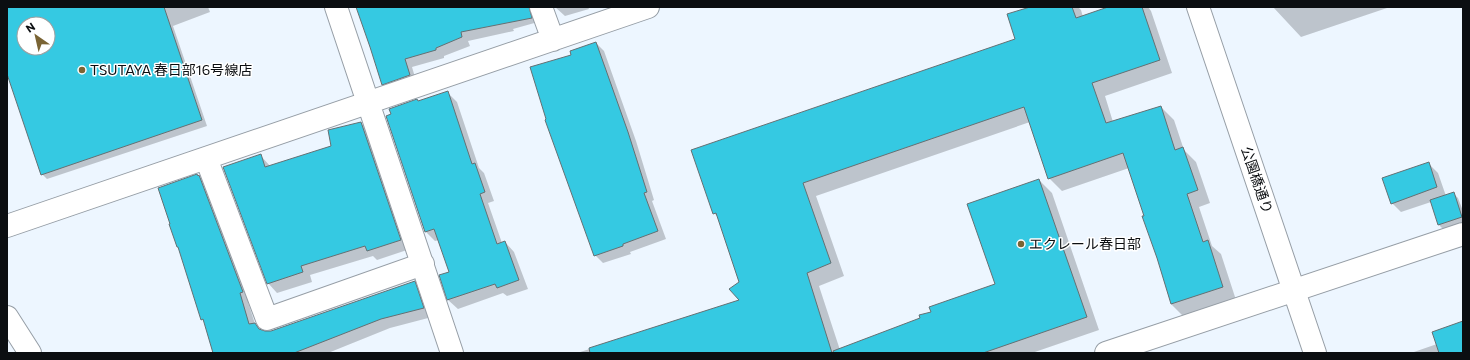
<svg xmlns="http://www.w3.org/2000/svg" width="1470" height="360" font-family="Commissioner,'Noto Sans JP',sans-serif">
<rect width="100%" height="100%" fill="#edf6ff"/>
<path fill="#0003" fill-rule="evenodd" d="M7,7h201l2,5 -37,14 34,100 -160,53 -5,-5 -35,-103zM24,24h24v24h-24z
M357,7h183l-2,15 -25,7 1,2 -46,10 2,5 -26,10v2l-32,9 5,17 -26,9 -8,-9z
M555,7h33l1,2 -24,7z
M1034,7h44l3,3 2,7 28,-10h37l3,4 21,62 -67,23 8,26 48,-15 13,13 10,30 12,12 14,41 -11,4 13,39 9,8 15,46 -52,17 -13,-13 -26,-88 -16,-48 -67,23 -13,-13 -19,-56 -214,74 28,80 -25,10 21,64 81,-31 11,-6 65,-28 42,-105 13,13 47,137 -67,23h-455l164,-52 -1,-19 -21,-64 -5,-5 302,-173z
M1273,7h117l-89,30z
M596,43l8,8 32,90 18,59 -2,1 14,38 -36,13 1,2 -28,9 -8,-8 -22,-200z
M448,93l9,9 22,66 5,5 10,28 -6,2 14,40 3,-1 9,10 14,37 -21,7 -4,-3 -45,16 -10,-9 -8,-24 10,-3 -11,-33 -4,1 -9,-9 -7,-130z
M361,123l9,9 40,117 -33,11 -4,-4 -63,19 2,7 -35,11 -9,-10 -8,-128 11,12 62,-20z
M1428,163l10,10 8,23 7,-3 5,5 5,13v12l-19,7 -5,-5 -8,-23 -30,10 -9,-9z
M199,176l9,9 44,116 -4,1 7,22 7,7 9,1 143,-50 9,9 9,26 -42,11 -62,25h-114l-9,-30 -3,-4z
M1463,322v31h-52l26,-9z"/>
<path fill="#35c9e2" stroke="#647073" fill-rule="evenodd" d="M7,7h157l38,113 -161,55 -34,-101zM24,24h24v24h-24z
M356,7h173l3,11 -71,14 1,5 -26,11v2l-31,9 5,16 -28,10 -12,-38z
M1030,7h42l4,11 32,-11h34l18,53 -68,23 14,40 55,-17 14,44 8,-3 15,43 -11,4 16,48 5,-2 15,47 -52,17 -14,-46 -15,-42h2l-21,-63 -75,26 -24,-72 -221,76 28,80 -24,10 25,80h-242l-1,-5 150,-48 -10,-11 10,-7 -23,-69 -3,1 -22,-64 324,-111 -8,-25z
M596,42l32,90 19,60 -3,1 14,38 -35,13v2l-29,10 -49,-136 1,-1 -16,-52 41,-12 -1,-4z
M448,91l24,73 3,-1 10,29 -5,2 17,50 8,-3 14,39 -22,8 -2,-4 -48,16 -8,-25 10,-3 -15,-43 -9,3 -39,-116 5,-2 -2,-5 28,-10 1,2z
M361,122l40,118 -34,11 -2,-5 -64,20 2,6 -36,12 -44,-117 38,-13 4,13 66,-21 -3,-16z
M1429,162l8,25 -46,17 -9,-26z
M197,174l1,2 1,-1 44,117 -3,1 9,31 6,-1 4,6 6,2h6l144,-50 9,27 -43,11 -87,34h-81l-10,-34 -2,1 -23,-73h-1l-8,-23h1l-12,-36z
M1039,179l48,138 -104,36h-149l-1,-2 87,-33 -1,-3 12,-3 -2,-5 66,-23 -28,-80z
M1454,192l8,25 -24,8 -8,-25z
M1463,321v32h-24l-7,-21z"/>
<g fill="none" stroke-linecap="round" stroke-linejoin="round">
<g stroke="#969ea6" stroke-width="24">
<path id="street" d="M336,7l116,346
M541,7l12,33
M206,158l61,161 156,-55
M7,226l641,-219
M7,317l23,36
M1106,353l357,-119"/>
</g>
<g stroke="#969ea6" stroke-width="24">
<path id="primary" d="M1198,7l117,346"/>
</g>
<use href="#street" stroke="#fff" stroke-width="22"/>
<use href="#primary" stroke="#fff" stroke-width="22"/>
</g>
<g fill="#7a6434" stroke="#fff" stroke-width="1.5">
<circle cx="82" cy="70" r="4"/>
<circle cx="1021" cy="244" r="4"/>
</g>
<g text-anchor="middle" stroke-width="3" stroke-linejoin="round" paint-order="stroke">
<g font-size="14" fill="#0b0e11" stroke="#fff" text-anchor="start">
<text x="90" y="75">TSUTAYA 春日部16号線店</text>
<text x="1029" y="249">エクレール春日部</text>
</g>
<g font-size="14" fill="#0b0e11" stroke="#fff">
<text transform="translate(1257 180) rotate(71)" y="5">公園橋通り</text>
</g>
</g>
<rect width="1470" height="360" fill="none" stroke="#0b0e11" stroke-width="16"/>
<g transform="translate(36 36) rotate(326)"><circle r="19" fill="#ffffff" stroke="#9d9fa0"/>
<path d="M0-3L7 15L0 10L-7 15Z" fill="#7a6434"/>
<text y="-6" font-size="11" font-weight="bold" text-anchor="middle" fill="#0b0e11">N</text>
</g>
</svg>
